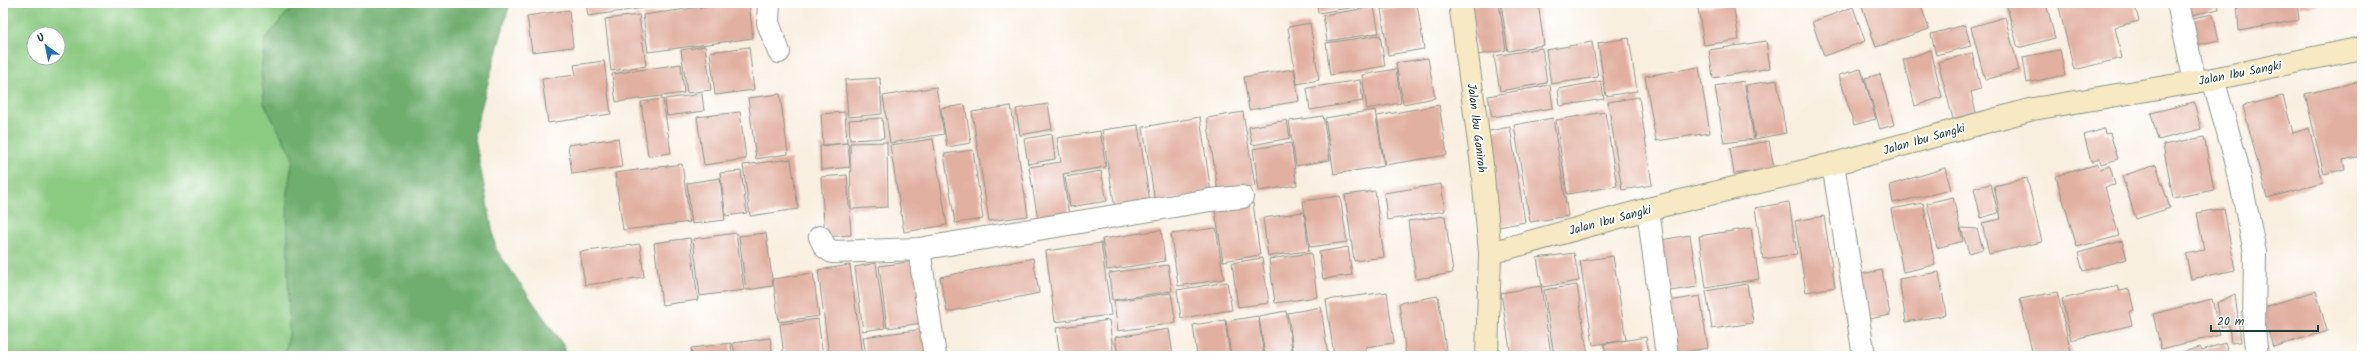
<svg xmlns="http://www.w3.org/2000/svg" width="2365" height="359" font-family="Kalam,sans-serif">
<rect width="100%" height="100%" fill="#fff"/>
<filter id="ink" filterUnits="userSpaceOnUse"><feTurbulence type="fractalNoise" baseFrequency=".025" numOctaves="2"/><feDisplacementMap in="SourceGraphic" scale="8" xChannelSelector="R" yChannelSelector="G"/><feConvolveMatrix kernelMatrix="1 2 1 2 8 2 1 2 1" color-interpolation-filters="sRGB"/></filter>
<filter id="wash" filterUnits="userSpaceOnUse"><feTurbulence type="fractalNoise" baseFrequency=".012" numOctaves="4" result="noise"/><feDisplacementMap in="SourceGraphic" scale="16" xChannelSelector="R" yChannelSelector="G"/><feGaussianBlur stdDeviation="0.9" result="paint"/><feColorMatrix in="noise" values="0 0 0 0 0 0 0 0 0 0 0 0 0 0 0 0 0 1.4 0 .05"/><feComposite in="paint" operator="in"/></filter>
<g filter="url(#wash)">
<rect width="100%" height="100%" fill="#f9efe1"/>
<path fill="#8bca81" stroke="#55845a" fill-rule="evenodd" d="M3,3h299l-16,11 -22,89 29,55 -6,35 2,142 -5,21h-281zM34,34h24v24h-24z"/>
<path fill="#70ae6f" stroke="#487652" d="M302,3h208l-36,131 22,115 67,96 5,11h-284l5,-21 -2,-142 6,-35 -29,-55 -3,-32 4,-32 21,-25z"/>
<g id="blocks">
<path fill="#e2b0a1" d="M586,3h59v5l-57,8z
M730,3h19l4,35 -105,14 -5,-37z
M1317,3h58v1l-57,9z
M1381,3h17v1l-17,3z
M1479,3h20l7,47 -29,5 -8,-50z
M1501,3h37l6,42 -36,6z
M1733,3l6,37 -35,5 -6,-37z
M1861,3h59l9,26 -53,18z
M2006,3h40l9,35 -37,10z
M2058,3h76l5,18 -24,6 7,31 -48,12z
M2184,3h34l1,6 -32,7z
M2237,3h60l2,17 -60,11z
M2299,3h21v1l-20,3z
M1417,4l7,45 -36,6 -7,-46z
M1374,7l5,26 -52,8 -4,-26z
M1853,7l12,34 -41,15 -12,-34z
M569,10l4,37 -41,5 -5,-36z
M2213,14l6,26 -27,6 -5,-27z
M639,15l7,51 -35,5 -6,-52z
M2005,17l14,53 -34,10 -14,-53z
M1310,23l9,57 -22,4 -9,-57z
M1965,25l6,21 -35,9 -5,-21z
M1380,35l5,31 -55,9 -4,-32z
M1629,38l8,53 -31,5 -8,-53z
M1766,41l4,27 -57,10 -4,-28z
M1592,42l6,35 -47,7 -5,-34z
M705,46l6,44 -24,3 -6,-43z
M749,47l5,43 -39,5 -5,-43z
M1542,48l5,35 -47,8 -6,-35z
M1931,50l11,47 -27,9 -12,-46z
M2060,50l5,25 -38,8 -4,-26z
M1972,53l9,36 -10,3 5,21 -23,6 -15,-57z
M1428,58l7,40 -32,6 -7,-41z
M604,61l7,53 -63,9 -6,-44 34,-4 -2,-10z
M681,64l3,29 -68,9 -4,-28z
M1699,67l11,66 -54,8 -11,-65z
M1294,69l5,32 -50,9 -5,-33z
M1396,69l5,34 -34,6 -5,-34z
M1861,69l15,50 -22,6 -15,-50z
M1880,74l14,51 -14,4 -15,-51z
M880,78l2,36 -34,3 -3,-37z
M1360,80l3,21 -53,9 -3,-22z
M1777,80l9,53 -31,6 -9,-54z
M1601,81l3,18 -44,7 -2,-17z
M1744,81l10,58 -30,4 -9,-57z
M2357,82l5,22v52l-19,4 2,9 -21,5 -19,-80z
M1550,85l3,23 -61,9 -4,-21z
M936,87l8,47 -54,9 -7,-47z
M702,94l2,17 -37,5 -2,-17z
M780,94l8,60 -32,5 -8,-61z
M2283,96l10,37 16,-5 14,55 -56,15 -24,-92z
M1639,97l13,88 -30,5 -14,-88z
M663,99l8,54 -23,3 -7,-54z
M2194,102l7,27 -43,11 -7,-27z
M1048,104l4,25 -32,6 -4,-26z
M965,105l6,38 -24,4 -6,-39z
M1439,105l8,50 -62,10 -8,-49z
M1011,106l17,110 -39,5 -17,-109z
M1375,110l9,56 -50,8 -9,-56z
M740,112l6,47 -42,6 -7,-48z
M845,112l2,31 -24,2 -2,-31z
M1243,112l12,74 -37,6 -11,-74z
M1605,112l12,74 -50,8 -11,-74z
M1323,116l7,44 -34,6 -7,-45z
M1200,117l11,76 -56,9 -12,-75z
M882,118l2,20 -34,2 -1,-20z
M1553,118l15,98 -38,6 -16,-97z
M1287,120l3,18 -38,7 -3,-18z
M1138,125l12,77 -35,6 -13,-78z
M1510,127l15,95 -26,5 -15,-95z
M2104,129l1,5 5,-1 8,26 -17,5 -1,-5 -9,3 -7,-27z
M1100,131l6,36 -43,7 6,42 -31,4 -9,-53 32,-5 -4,-24z
M1052,134l3,25 -27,5 -4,-25z
M2204,137l10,53 -41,8 -10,-53z
M618,138l4,29 -50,7 -4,-29z
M933,139l14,86 -43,7 -14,-87z
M1769,141l5,27 -40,6 -4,-26z
M887,142l1,65 -37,2 -1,-66z
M848,143l2,24 -29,3 -1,-24z
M1291,143l6,42 -38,6 -6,-42z
M973,150l10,69 -28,4 -11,-69z
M791,159l7,50 -48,7 -7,-51z
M682,164l8,58 -67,8 -8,-57z
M2098,164l2,5 10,-3 5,19 -10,2 14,49 -42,11 -21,-71z
M2156,165l14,43 -34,11 -14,-43z
M1945,168l6,22 -58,13 -3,-18z
M741,171l6,42 -21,3 -6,-43z
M1101,171l6,30 -37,6 -5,-30z
M847,175l4,60 -26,2 -4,-60z
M720,178l5,42 -33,4 -5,-41z
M2027,178l15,64 -53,12 -7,-31 19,-4 -7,-33z
M1441,184l4,27 -58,9 -3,-27z
M1991,184l7,29 -17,5 -7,-30z
M1375,191l9,66 -30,4 -9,-66z
M1340,196l7,46 -37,5 -7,-46z
M1953,197l10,44 -26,7 -10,-45z
M1789,202l8,52 -34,5 -8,-51z
M1253,203l7,52 -37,6 -8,-52z
M1923,203l12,62 -32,7 -12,-63z
M2224,208l11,62 -44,9 -5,-25 18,-4 -7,-37z
M1304,212l5,39 -41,5 -5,-38z
M1445,216l8,57 -37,6 -8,-58z
M1824,216l11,71 -29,5 -11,-71z
M1216,228l8,51 -46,7 -7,-52z
M1751,228l8,51 -53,9 -7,-52z
M1961,228l16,1 6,20 -14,4z
M1161,230l4,31 -58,9 -5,-31z
M736,233l8,57 -44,6 -7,-57z
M766,233l7,53 -27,4 -7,-54z
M1690,235l8,52 -35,5 -8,-51z
M690,238l8,62 -36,5 -8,-62z
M2122,241l5,18 -44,12 -5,-18z
M1101,243l10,72 -56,7 -9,-71z
M640,244l4,33 -59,8 -5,-33z
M1348,247l4,28 -29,4 -4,-27z
M1311,253l6,44 -42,6 -6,-44z
M1574,253l5,28 -37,6 -5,-29z
M1613,256l13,84 -33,5 -13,-84z
M1033,258l6,35 -92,19 -7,-35z
M1262,258l7,45 -31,4 -6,-44z
M916,261l7,62 -36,5 -8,-62z
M876,263l9,65 -22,3 -8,-64z
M850,265l12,91h-33l-11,-86z
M1168,265l4,26 -60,9 -3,-27z
M1882,270l8,45 -26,5 -8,-45z
M1939,272l7,43 -40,7 -7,-43z
M813,273l6,43 -40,6 -6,-43z
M1227,282l5,28 -51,8 -4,-28z
M1747,284l6,39 -41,6 -6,-38z
M1577,285l11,71h-34l-10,-66z
M1541,286l10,70h-40l-10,-63z
M2118,286l2,5 9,-2 5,21 -5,2 3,13 -61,15 -9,-41z
M2316,291l11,40 -54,16 -12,-39z
M1387,292l7,51 -28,4 1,7 -33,2 -8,-56z
M2057,292l15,64h-39l-13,-57z
M1171,293l5,30 -58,8 -4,-30z
M2235,294l6,48 -10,1 -2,-18 -8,2 -4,-24z
M1438,296l9,60h-41l-7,-53z
M1700,296l8,52 -37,6 -9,-52z
M2212,299l8,36 -59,14 -8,-35z
M1321,307l7,49h-34l-6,-43z
M1286,311l7,45h-28l-6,-40z
M1258,316l6,40h-33l-5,-35z
M818,319l5,37h-39l-4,-32z
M1109,320l4,31 -34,5h-19l-4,-28z
M1225,320l5,36h-33l-4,-31z
M924,329l4,27h-62l-3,-19z
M1169,329l4,26 -55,1 -3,-19z
M1646,337l3,19h-43l-2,-12z
M770,338l3,18h-38l-2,-13z
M731,343l1,13h-40l-1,-8z
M2225,343l4,13h-53v-2l24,-7 2,3z"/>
</g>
</g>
<g filter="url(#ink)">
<use href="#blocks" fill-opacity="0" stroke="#8c968a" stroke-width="1"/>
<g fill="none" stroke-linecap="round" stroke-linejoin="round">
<g stroke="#8c968a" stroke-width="24">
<path id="minor" d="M769,3l-1,20 11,29
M2178,3l17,79
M2213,79l24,85 18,88 -1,78 3,26
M1833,164l31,192
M1648,209l19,147
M820,237l5,10 7,5 87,-3
M935,356l-16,-107 291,-49 32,-3"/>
</g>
<g stroke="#8c968a" stroke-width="24">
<path id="secondary" d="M1460,3l22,162 8,88 -3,103
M1490,253l158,-44 185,-45 200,-55 180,-30 149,-31"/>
</g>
<use href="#minor" stroke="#fff" stroke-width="22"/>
<use href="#secondary" stroke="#f7e9c3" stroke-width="22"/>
</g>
</g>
<g text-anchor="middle" stroke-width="4" stroke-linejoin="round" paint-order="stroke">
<g font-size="12" fill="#1f3d34" stroke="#fff">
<text transform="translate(2240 73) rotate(-11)" y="4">Jalan Ibu Sangki</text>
<text transform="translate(1477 128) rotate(83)" y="4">Jalan Ibu Ganirah</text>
<text transform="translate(1924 139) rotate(-16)" y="4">Jalan Ibu Sangki</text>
<text transform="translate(1610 220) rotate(-15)" y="4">Jalan Ibu Sangki</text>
</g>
</g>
<rect width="2365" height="359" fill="none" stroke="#fff" stroke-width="16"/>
<g transform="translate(46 46) rotate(327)"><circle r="19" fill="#ffffff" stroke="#a5b1ae"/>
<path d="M0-3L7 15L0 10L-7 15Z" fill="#1f6fb2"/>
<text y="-6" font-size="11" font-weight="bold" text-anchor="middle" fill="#1f3d34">U</text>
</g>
<path d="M2211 325v6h107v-6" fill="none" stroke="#1f3d34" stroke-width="2"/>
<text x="2217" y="325" font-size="12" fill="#1f3d34" stroke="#ffffff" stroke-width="3" paint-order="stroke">20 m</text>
</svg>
